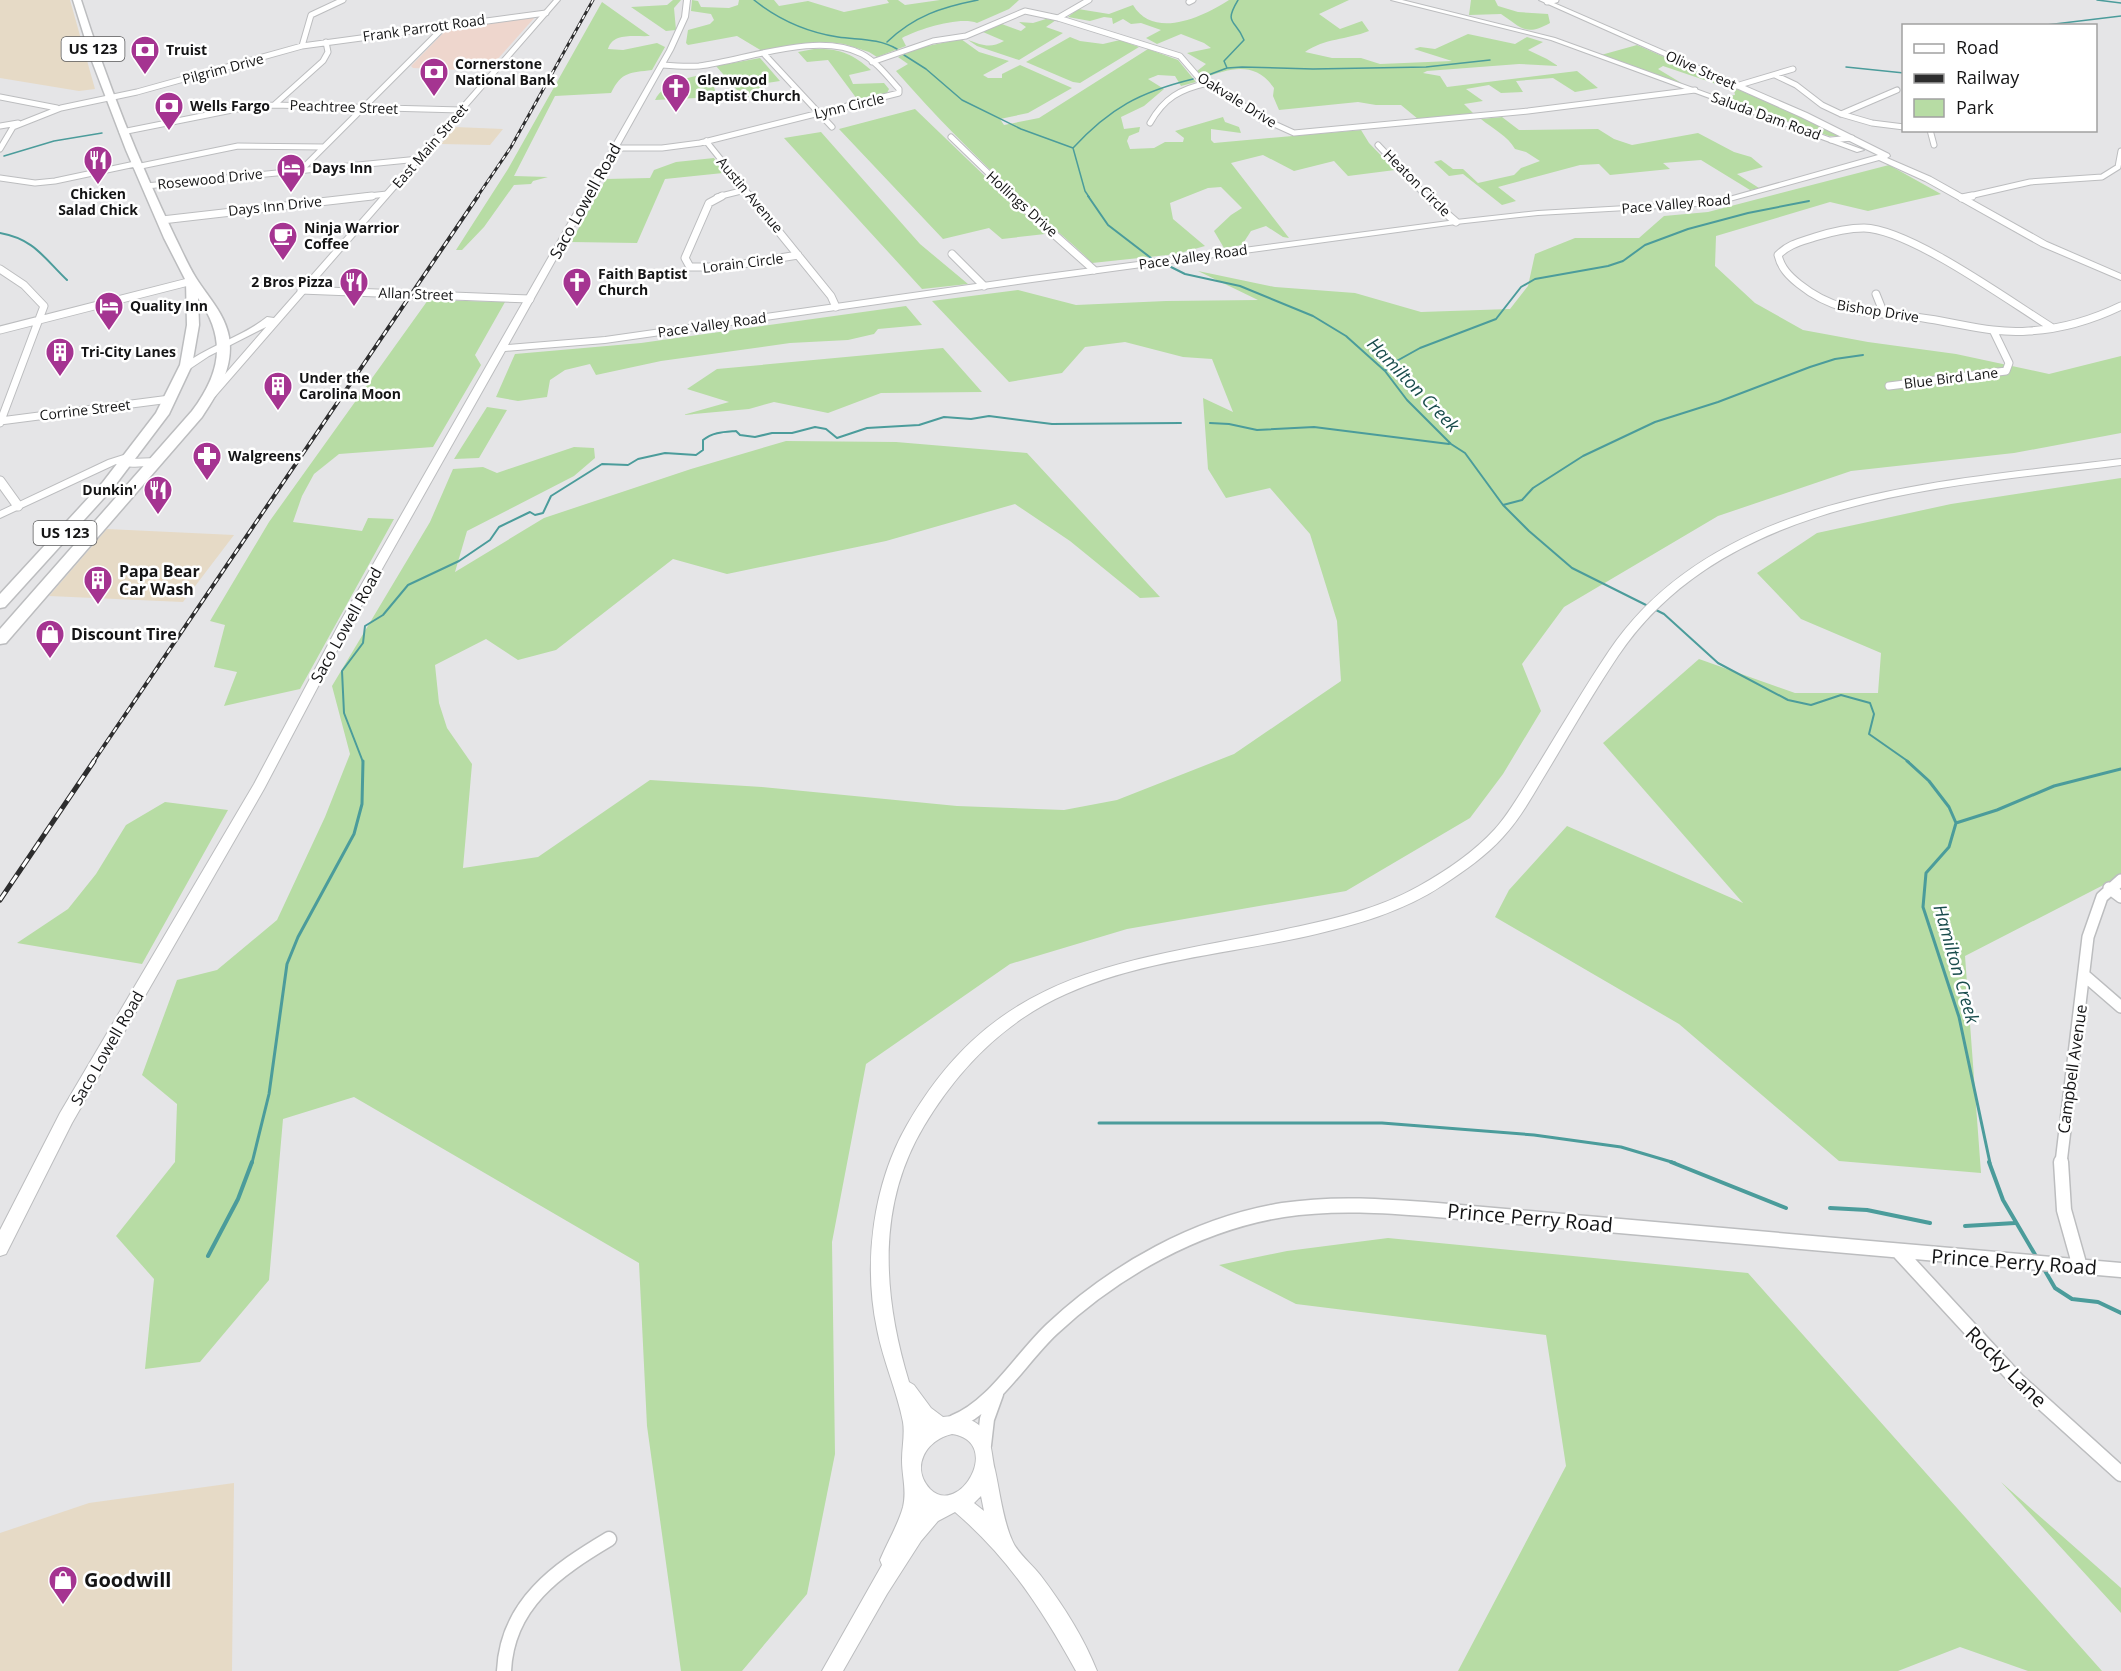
<svg xmlns="http://www.w3.org/2000/svg" width="2121" height="1671" font-family="'Open Sans',sans-serif">
<rect width="100%" height="100%" fill="#e5e5e7"/>
<path fill="#e6dac6" d="M0,0h70l25,89 -16,2 -79,-13z
M455,127l48,2 -13,16 -49,-1z
M107,529l127,6 -51,67 -134,-6z
M234,1483l-2,188h-232v-138l89,-30z"/>
<path fill="#eed6cd" d="M536,16l-49,55 -74,-3 -2,-2 39,-40z"/>
<path fill="#b7dca4" d="M673,0h8l-7,8 2,22 -10,1 -35,-24 36,-2z
M692,0l6,1 3,6 28,1 9,-3 1,-5h35l5,6 29,-5 36,11 45,-9 -2,-3h11l7,5 35,-5h79l-10,9 -32,14c-17,-7 -58,6 -75,15l4,8 -29,11 -8,-5 -25,-8 -18,-2 -64,9 -25,-15 -49,9 -2,-2 2,-13 22,-6 4,-4 -3,-6 -20,-3z
M1229,0h120l-30,14 21,15 22,-8 7,10c-23,9 -44,7 -64,21l27,6h29l19,6 72,-3 -38,-12 6,-2 15,2 33,-15 47,10 12,-7 16,5 -15,8 19,9 11,7 -39,-2 -92,7 -4,2 17,3 7,11 130,-16 21,17 -23,4 -22,-14 -37,3 7,11 -22,1 -12,-8 -23,4 17,12 -19,3 10,10 -56,5 -17,-14h-25l-18,-3 -79,8 -6,-14 1,-8c-19,-27 -43,-20 -70,-10l-7,-7 9,-7 -19,-11 24,-5 -7,-5 -23,-9 -24,10 -11,-6 15,-8 -20,-7 -10,1 -8,-5 -10,5 -1,-6 -8,-1 -14,4 -22,-4 10,-8 31,5 24,-9c21,35 70,12 96,-5z
M1471,0h24l3,6 20,6 30,2 2,9c-25,14 -29,4 -49,-9l-32,1z
M602,2l48,34c-15,1 -37,-4 -42,13l15,1 34,-7 8,4 -13,23c-22,3 -30,1 -41,23l-56,3 -41,80 34,1 -15,4 -2,3 -17,1 -30,42 -22,23h-6l52,-81z
M1046,19l10,1 -10,7 17,6 -44,27 -42,-14 -9,-6c14,5 22,9 36,1l-21,-9 16,-9 22,8 5,-4 -7,-5 14,1z
M1070,37l10,4 23,3 17,-4 19,7 -59,36 -7,-1 -47,-20z
M961,39l18,13 30,9 -26,14 5,3h14v-4l18,-9 52,23 -44,25 -28,6 4,6 35,-7 109,-69 30,11 18,22 -15,4 -6,-10 -17,-1 -10,4 16,10 -20,17 -23,11 3,12 16,-2 -1,5 -10,4 -2,5 3,8 24,-1 11,-6h18l1,-4 -9,-7 48,-14 2,5 14,5 2,6 -30,-4v11l3,3 147,-13 8,13 26,27 -47,6 -14,-15 -40,10 -31,-16 -32,8 58,75 -6,-1 -17,-11 -15,5 -9,14 -18,3 -10,-17 17,-16 11,-7 -21,-21 -13,1 -38,15 3,16 32,27 -28,8 -85,9c-21,-22 -46,-40 -68,-61 -45,-42 -88,-85 -128,-131l12,-7 -10,-7 20,-9z
M1637,45l195,86 6,5h-9l-111,-39 17,-2 -1,-5 -71,-24 -5,3 25,15 -82,-29z
M814,49c24,-1 38,4 57,21l-22,5 4,9 31,-1 5,6 -2,4 -30,6 -29,-39 -21,2 -9,-10z
M760,58l20,23 -19,3 5,10 -22,4 -28,-32z
M706,74l6,6 5,17 -62,3c10,-19 32,-22 51,-26z
M915,109l130,125 -43,5 -13,-11 -46,11 -104,-110z
M1502,117l17,13 79,-1 16,10 18,6 66,-12 36,19 17,5 12,10 -26,7 22,14 -9,2 -49,-30 -38,3 7,6 -60,6 -11,-11 -19,1 -82,22 18,14 -14,4 -39,-31 -14,2 -15,-14 7,-2 12,9h10l15,14 36,-8 7,-7 19,-7 -14,-9 -11,-3c-7,-13 -22,-20 -34,-30z
M821,132l99,112 48,40 -46,5 -138,-151z
M714,158l9,15 -58,6 -28,64 -66,-1 35,-63 44,-1 4,-8 22,-8z
M1889,165l52,29 -73,17 -38,-9 -114,34 -1,30 40,37 48,27 65,12 88,12 93,20 72,-18v77l-107,20 -163,18 -133,45 -154,91 -42,57 19,47 -38,63 -33,44 -124,73 -219,38 -117,35 -144,100 -34,178 3,212 -28,140 -65,77h-61l-34,-245 -8,-163 -285,-166 -71,22 -14,161 -69,82 -55,7 9,-90 -38,-43 59,-74 2,-58 -35,-29 35,-95 40,-10 60,-50 48,-103 25,-63 -18,-68 98,-164 23,-53 30,-2 14,6 77,-26 20,1 1,10 -21,18 -107,55 -12,41 89,-54 147,-49 95,-28 110,1 131,11 133,144 -20,1 -70,-57 -55,-37 -129,37 -159,33 -54,-15 -117,91 -38,10 -32,-21 -51,26 4,38 8,25 25,36 -9,104 75,-11 112,-77 112,7 195,19 107,4 53,-10 117,-46 107,-73 -4,-60 -27,-87 -40,-46 -44,10 -18,-29 -5,-71 30,14 -21,-53 -29,-2 -58,-15 -40,5 -23,26 -53,9 -77,-81 86,-11 58,15 90,-4 92,-1 -60,-29 77,16 80,6 66,19 89,-3 18,-23 7,-32 40,-16h64l25,-22 44,-4z
M428,300l77,2 -30,53 6,10 -48,82 -94,7 -25,20 -12,22 -9,26 69,9 6,-13 26,1 -94,170 -76,17 13,-34 -23,-5 11,-42 -15,-4 59,-99z
M906,306l16,19 -44,4 -4,5 -26,6 -58,3 -129,18 -65,14 -6,-11 -25,6 -15,10 -3,17 -29,4 -22,-4 19,-43 126,-11z
M943,348l39,44 -101,1 -53,20 -54,-11 -25,7 -66,6 46,-13 -42,-13 30,-20z
M487,407l20,3 -28,48 -25,1z
M2121,478v398l-156,80 16,217 -142,-12 -160,-137 -184,-107 14,-27 58,-64 176,77 -140,-160 96,-84 96,34h83l3,-40 -80,-34 -44,-46 60,-40 134,-29z
M165,802l63,8 -86,154 -125,-21 51,-34 28,-35 30,-49z
M1388,1238l360,35 354,398h-74l-68,-24 -62,24h-440l108,-205 -20,-131 -250,-31 -77,-39 68,-14z
M2001,1482l120,106v25z"/>
<g fill="none" stroke-linecap="round" stroke-linejoin="round">
<path stroke="#4b9c9b" stroke-width="1.5" d="M754,0c25,20 52,32 84,37 21,3 40,1 59,12
M2097,0l24,3
M2038,26l83,-10
M887,42c27,-26 55,-35 91,-42
M904,55l22,14 36,31 59,29 52,19
M1846,67l58,6
M1227,68l-3,-7 20,-21c-8,-21 -21,-15 -6,-40
M1203,77l24,-9 15,-1 71,2 113,-2 64,-7
M1073,148c37,-40 67,-56 120,-69
M1073,148l12,43 4,6
M4,156l50,-15 48,-8"/>
<path stroke="#4b9c9b" stroke-width="2" d="M1088,196l20,29 43,33
M0,233c34,6 44,25 67,47
M1171,267l14,7 55,12 73,30 33,20 39,35 22,29 44,44 14,9 38,52 26,26 43,37 92,46 54,49 70,37 23,5 30,-10 29,8 4,11 -5,20 40,28
M1385,371l8,-8 27,-15 76,-29 25,-32 14,-8 73,-13 15,-5 22,-16 43,-16 60,-16 61,-12
M1210,423l19,1 28,6 57,-3 135,17
M1503,505l19,-5 11,-12 50,-32 72,-34 63,-20 92,-35 25,-8 28,-4
M363,762l-19,-49 -2,-42 21,-28 2,-17 18,-11 25,-30 51,-24 31,-21 9,-13 31,-15 5,3 8,-2 8,-17 51,-32 26,1 10,-6 27,-6 31,2 7,-5v-10c10,-8 21,-8 33,-9l4,4 15,2 17,-4h20l23,-6 11,2 11,9 30,-10 52,-3 25,-8 27,2 18,-3 63,8 129,-1"/>
<path stroke="#4b9c9b" stroke-width="3" d="M1907,761l22,20 20,26 7,16 -7,24 -23,26 -3,34 36,110 31,146
M1956,823l41,-13 57,-24 67,-17
M1099,1123h283l152,12 87,12 54,16
M252,1163l17,-69 18,-130 11,-27 56,-103 8,-30 1,-43"/>
<path stroke="#4b9c9b" stroke-width="4" d="M1671,1162l115,46
M1989,1162l14,38 34,58
M1830,1208l37,2 63,13
M1965,1226l50,-3
M208,1256l30,-57 14,-37
M2044,1269l11,19 17,11 26,3 23,11"/>
<g stroke="#bcbdbf" stroke-width="7">
<path id="street-far4" d="M1189,2l4,-2
M1547,2l9,-2
M1058,18l31,-18
M302,46l9,-31 32,-15
M765,55l67,72
M872,62l61,-21 33,-5 59,-25 33,7 122,38 19,22 73,45 22,10 234,-22 167,-21
M1775,75l21,10 26,20 19,9 31,9 32,4
M1736,86l57,-17
M0,97l57,11
M274,105l49,-44 5,-9 -2,-10
M1841,114l56,-24
M1150,123c14,-25 30,-34 58,-40
M0,126l18,-3
M1930,130l4,15
M122,132l120,-24 32,-3 187,5
M951,137l62,60
M1831,140l21,-2
M706,141l45,56
M1378,145l49,52
M615,148h47l38,-5 199,-50v-4c-11,-12 -22,-27 -37,-35 -45,-23 -115,6 -163,12 -12,1 -25,0 -37,-1
M0,149l13,-22 48,-19 76,-16 165,-46 244,-33
M136,167l102,-21 86,1
M302,169l144,-144
M0,178l35,5 20,-2 80,-17
M146,186l273,-27
M359,197l28,-3
M717,197l28,-7
M1965,197l65,-15 72,-5 16,-10 3,-16"/>
</g>
<g stroke="#bcbdbf" stroke-width="9">
<path id="street-far3" d="M722,196l-13,7 -24,55 5,9h34l74,-12
M750,196l81,100 5,11
M1011,196l83,74
M1426,196l30,26
M1962,198l10,-2
M162,220l210,-24
M952,254l32,32
M0,269l24,16 20,21 -44,117
M301,290l229,9
M1876,294l8,20
M2051,327c-42,-26 -141,-98 -187,-99 -17,0 -33,4 -49,9 -15,5 -26,7 -37,18 3,13 11,21 21,29 42,34 81,27 130,35 34,5 65,15 100,12 33,-2 63,-11 92,-25
M0,330l192,-49
M1889,386l117,-15 3,-8 -15,-31
M0,421l170,-22"/>
</g>
<g stroke="#bcbdbf" stroke-width="11">
<path id="street-far2" d="M0,481l18,25"/>
</g>
<g stroke="#bcbdbf" stroke-width="14">
<path id="street-far1" d="M2109,888l12,9
M2084,975l37,32
M2061,1163l27,-226 14,-40 19,-17"/>
</g>
<g stroke="#bcbdbf" stroke-width="17">
<path id="street" d="M2061,1162l3,48 16,57
M1899,1252l118,128 104,94
M954,1422c39,-15 67,-64 98,-93 63,-59 145,-105 231,-119 51,-8 103,-4 154,0l684,60
M984,1445l3,-26 9,-25
M504,1671c3,-67 53,-101 105,-132"/>
</g>
<g stroke="#bcbdbf" stroke-width="2">
<path id="secondary" d="M554,0h6l-348,400h-6v-4l60,-69 -57,29 -21,14h-6v-4c26,-21 59,-28 85,-49l7,1z
M684,0h6l-2,17 -15,33 -165,295 97,-8 427,-61 424,-56 82,-9 177,-10 163,-46 -77,-38 -262,-117h8l260,113 82,41 1,2 -3,2 44,19 116,65 74,32v6l-80,-34 -116,-65 -46,-21 -164,45 -177,10 -82,9 -424,58 -427,61 -100,8 -154,273 -87,165 -192,334 -66,131 -6,2v-26l60,-117 194,-329 85,-160 328,-574 15,-33z
M1391,0h11l153,38 309,112 -7,2 -306,-112z
M133,452l5,3 -8,4 27,-1 5,3c-10,7 -36,7 -46,3l-116,54v-7l108,-51z
M2121,459v6c-174,22 -395,31 -503,191 -27,40 -51,83 -76,124 -12,20 -23,40 -39,57 -17,19 -39,34 -60,48 -40,27 -88,40 -135,51 -80,18 -166,24 -242,58 -61,27 -108,75 -142,132 -48,80 -41,170 -15,256l5,3 17,23 12,9c13,-2 28,0 38,10 12,13 10,28 14,43 5,23 8,50 17,70 5,13 21,25 29,36 22,29 43,62 56,95h-21c-33,-60 -68,-114 -121,-159l-17,9 -17,20 -34,53 -44,77h-21l60,-106 -2,-5c7,-17 18,-35 23,-53 4,-17 -1,-30 -1,-47 0,-13 3,-26 1,-38 -6,-31 -20,-61 -26,-93 -14,-66 -4,-145 30,-204 90,-157 215,-162 375,-195 47,-10 95,-20 137,-44 27,-15 55,-34 76,-57 15,-17 26,-37 38,-56 25,-40 49,-82 76,-122 109,-161 336,-170 512,-192zM952,1434c52,8 7,84 -22,55 -20,-22 -4,-49 22,-55zM981,1496l3,15 -10,-8z"/>
</g>
<g stroke="#bcbdbf" stroke-width="3">
<path id="highway" d="M73,0h8c26,82 57,160 94,237 7,14 13,28 21,41 12,19 29,36 33,59 5,30 -11,56 -27,80l-196,226 -6,1v-15l192,-218c29,-39 35,-72 6,-113l1,27 -7,40 -23,49 -56,74 -108,119 -5,1v-14l103,-112 53,-69 24,-48 7,-40 -1,-44 -22,-43 -38,-88 -34,-89z"/>
</g>
<use href="#street-far4" stroke="#fff" stroke-width="5"/>
<use href="#street-far3" stroke="#fff" stroke-width="7"/>
<use href="#street-far2" stroke="#fff" stroke-width="9"/>
<use href="#street-far1" stroke="#fff" stroke-width="11"/>
<use href="#street" stroke="#fff" stroke-width="14"/>
<use href="#secondary" fill="#fff" fill-rule="evenodd"/>
<use href="#highway" fill="#fff" fill-rule="evenodd"/>
<g stroke="#2d2d2e" stroke-width="3">
<path id="rail-far2" d="M477,197l34,-50 82,-147"/>
</g>
<g stroke="#2d2d2e" stroke-width="4">
<path id="rail-far1" d="M93,762l385,-566"/>
</g>
<g stroke="#2d2d2e" stroke-width="5">
<path id="rail" d="M0,900l94,-139"/>
</g>
<use href="#rail-far2" stroke="#fff" stroke-width="1.5" stroke-dasharray="4.5" stroke-linecap="butt"/>
<use href="#rail-far1" stroke="#fff" stroke-width="2" stroke-dasharray="6" stroke-linecap="butt"/>
<use href="#rail" stroke="#fff" stroke-width="3" stroke-dasharray="10" stroke-linecap="butt"/>
</g>
<defs>
<g id="bank-pin" transform="scale(1.5)"><path d="M0 17L-7.5 6A9.5 9.5 0 1 1 7.5 6Z" fill="#a53491" stroke="#fff"/><path d="M-6-4H6V4H-6ZM0-2.3a2.3 2.3 0 1 0 0 4.6a2.3 2.3 0 1 0 0-4.6Z" fill="#fff"/></g>
<g id="church-pin" transform="scale(1.5)"><path d="M0 17L-7.5 6A9.5 9.5 0 1 1 7.5 6Z" fill="#a53491" stroke="#fff"/><path d="M-1.2-6h2.4v3.5h3.3v2.4h-3.3V6h-2.4V-.1h-3.3v-2.4h3.3Z" fill="#fff"/></g>
<g id="restaurant-pin" transform="scale(1.5)"><path d="M0 17L-7.5 6A9.5 9.5 0 1 1 7.5 6Z" fill="#a53491" stroke="#fff"/><path d="M-5-6h1v4h1v-4h1v4h1v-4h1v5L-1.5 .5V6h-2V.5L-5-1ZM5-6V6H3V1.5H1.5Q1.5-4 5-6Z" fill="#fff"/></g>
<g id="hotel-pin" transform="scale(1.5)"><path d="M0 17L-7.5 6A9.5 9.5 0 1 1 7.5 6Z" fill="#a53491" stroke="#fff"/><path d="M-6-4.5h1.5V1H6V5H4.5V3h-9V5H-6ZM-4 0a1.8 1.8 0 1 1 3.6 0ZM.5 0V-2.5h3Q6-2.5 6 0Z" fill="#fff"/></g>
<g id="cafe-pin" transform="scale(1.5)"><path d="M0 17L-7.5 6A9.5 9.5 0 1 1 7.5 6Z" fill="#a53491" stroke="#fff"/><path d="M-5.5-4.5H6V0H3Q3 3.5 0 3.5H-2.5Q-5.5 3.5-5.5 0ZM3-3.2v2h1.7v-2ZM-6 4.5H4V6H-6Z" fill="#fff"/></g>
<g id="building-pin" transform="scale(1.5)"><path d="M0 17L-7.5 6A9.5 9.5 0 1 1 7.5 6Z" fill="#a53491" stroke="#fff"/><path d="M-4-6H4V6H1V3H-1V6H-4ZM-2.5-4.3h1.7v1.8h-1.7ZM.8-4.3h1.7v1.8H.8ZM-2.5-1h1.7V.8h-1.7ZM.8-1h1.7V.8H.8Z" fill="#fff"/></g>
<g id="pharmacy-pin" transform="scale(1.5)"><path d="M0 17L-7.5 6A9.5 9.5 0 1 1 7.5 6Z" fill="#a53491" stroke="#fff"/><path d="M-2-6h4v4h4v4h-4v4h-4v-4h-4v-4h4Z" fill="#fff"/></g>
<g id="shop-pin" transform="scale(1.5)"><path d="M0 17L-7.5 6A9.5 9.5 0 1 1 7.5 6Z" fill="#a53491" stroke="#fff"/><path d="M-5-2.5h2.3a2.7 3.5 0 0 1 5.4 0H5L5.5 6h-11ZM-1.5-2.5h3a1.5 2.3 0 0 0-3 0Z" fill="#fff"/></g>
</defs>
<g fill-rule="evenodd">
<use href="#bank-pin" x="145" y="50"/>
<use href="#bank-pin" x="434" y="72"/>
<use href="#church-pin" x="676" y="88"/>
<use href="#bank-pin" x="169" y="106"/>
<use href="#restaurant-pin" x="98" y="160"/>
<use href="#hotel-pin" x="291" y="168"/>
<use href="#cafe-pin" x="283" y="236"/>
<use href="#restaurant-pin" x="354" y="282"/>
<use href="#church-pin" x="577" y="282"/>
<use href="#hotel-pin" x="109" y="306"/>
<use href="#building-pin" x="60" y="352"/>
<use href="#building-pin" x="278" y="386"/>
<use href="#pharmacy-pin" x="207" y="456"/>
<use href="#restaurant-pin" x="158" y="490"/>
<use href="#building-pin" x="98" y="580"/>
<use href="#shop-pin" x="50" y="634"/>
<use href="#shop-pin" x="63" y="1580"/>
</g>
<g text-anchor="middle" stroke-width="5" stroke-linejoin="round" paint-order="stroke">
<g font-size="14" fill="#141415" stroke="#fff">
<text transform="translate(424 28) rotate(-8)" y="5">Frank Parrott Road</text>
<text transform="translate(223 69) rotate(-15)" y="5">Pilgrim Drive</text>
<text transform="translate(1701 70) rotate(24)" y="5">Olive Street</text>
<text transform="translate(1237 100) rotate(32)" y="5">Oakvale Drive</text>
<text transform="translate(849 106) rotate(-13)" y="5">Lynn Circle</text>
<text transform="translate(344 107) rotate(2)" y="5">Peachtree Street</text>
<text transform="translate(1766 116) rotate(20)" y="5">Saluda Dam Road</text>
<text transform="translate(430 146) rotate(-49)" y="5">East Main Street</text>
<text transform="translate(210 179) rotate(-6)" y="5">Rosewood Drive</text>
<text transform="translate(1417 183) rotate(45)" y="5">Heaton Circle</text>
<text transform="translate(750 195) rotate(50)" y="5">Austin Avenue</text>
<text transform="translate(1022 204) rotate(42)" y="5">Hollings Drive</text>
<text transform="translate(1676 204) rotate(-5)" y="5">Pace Valley Road</text>
<text transform="translate(275 206) rotate(-6)" y="5">Days Inn Drive</text>
<text transform="translate(1193 257) rotate(-8)" y="5">Pace Valley Road</text>
<text transform="translate(743 263) rotate(-7)" y="5">Lorain Circle</text>
<text transform="translate(416 294) rotate(2)" y="5">Allan Street</text>
<text transform="translate(1878 311) rotate(9)" y="5">Bishop Drive</text>
<text transform="translate(712 325) rotate(-8)" y="5">Pace Valley Road</text>
<text transform="translate(1951 378) rotate(-7)" y="5">Blue Bird Lane</text>
<text transform="translate(85 410) rotate(-7)" y="5">Corrine Street</text>
</g>
<g font-size="14" font-weight="bold" fill="#141415" stroke="#fff" text-anchor="start">
<text x="166" y="55">Truist</text>
<text x="455" y="69">Cornerstone<tspan x="455" dy="16">National Bank</tspan></text>
<text x="697" y="85">Glenwood<tspan x="697" dy="16">Baptist Church</tspan></text>
<text x="190" y="111">Wells Fargo</text>
<text x="312" y="173">Days Inn</text>
<text x="98" y="199" text-anchor="middle">Chicken<tspan x="98" dy="16">Salad Chick</tspan></text>
<text x="304" y="233">Ninja Warrior<tspan x="304" dy="16">Coffee</tspan></text>
<text x="598" y="279">Faith Baptist<tspan x="598" dy="16">Church</tspan></text>
<text x="333" y="287" text-anchor="end">2 Bros Pizza</text>
<text x="130" y="311">Quality Inn</text>
<text x="81" y="357">Tri-City Lanes</text>
<text x="299" y="383">Under the<tspan x="299" dy="16">Carolina Moon</tspan></text>
<text x="228" y="461">Walgreens</text>
<text x="137" y="495" text-anchor="end">Dunkin'</text>
</g>
<g fill="#fff" stroke="#5a5a5b" stroke-width="1.5">
<rect x="61.5" y="37" width="63" height="24" rx="4.5"/>
<rect x="33.5" y="521" width="63" height="24" rx="4.5"/>
</g>
<g font-size="15" font-weight="bold" fill="#141415">
<text x="93" y="54">US 123</text>
<text x="65" y="538">US 123</text>
</g>
<g font-size="16" fill="#141415" stroke="#fff">
<text transform="translate(585 201) rotate(-61)" y="6">Saco Lowell Road</text>
<text transform="translate(346 625) rotate(-61)" y="6">Saco Lowell Road</text>
<text transform="translate(107 1048) rotate(-60)" y="6">Saco Lowell Road</text>
<text transform="translate(2072 1069) rotate(-82)" y="6">Campbell Avenue</text>
</g>
<g font-size="16" font-weight="bold" fill="#141415" stroke="#fff" text-anchor="start">
<text x="119" y="577">Papa Bear<tspan x="119" dy="18">Car Wash</tspan></text>
<text x="71" y="640">Discount Tire</text>
</g>
<g font-size="18" font-style="italic" fill="#194c4c" stroke="#fff">
<text transform="translate(1413 385) rotate(46)" y="6">Hamilton Creek</text>
<text transform="translate(1956 964) rotate(74)" y="6">Hamilton Creek</text>
</g>
<g font-size="20" fill="#141415" stroke="#fff">
<text transform="translate(1530 1218) rotate(5)" y="7">Prince Perry Road</text>
<text transform="translate(2014 1262) rotate(4)" y="7">Prince Perry Road</text>
<text transform="translate(2006 1367) rotate(45)" y="7">Rocky Lane</text>
</g>
<g font-size="20" font-weight="bold" fill="#141415" stroke="#fff" text-anchor="start">
<text x="84" y="1587">Goodwill</text>
</g>
</g>
<rect x="1902" y="24" width="195" height="108" fill="#ffffff" stroke="#a1a1a1" stroke-width="1.5"/>
<rect x="1914" y="44" width="30" height="9" fill="#ffffff" stroke="#a1a1a1" stroke-width="1.5"/>
<text x="1956" y="54" font-size="18" fill="#141415">Road</text>
<rect x="1914" y="74" width="30" height="9" fill="#2d2d2e" stroke="#a1a1a1" stroke-width="1.5"/>
<text x="1956" y="84" font-size="18" fill="#141415">Railway</text>
<rect x="1914" y="99" width="30" height="18" fill="#b7dca4" stroke="#a1a1a1" stroke-width="1.5"/>
<text x="1956" y="114" font-size="18" fill="#141415">Park</text>
</svg>
